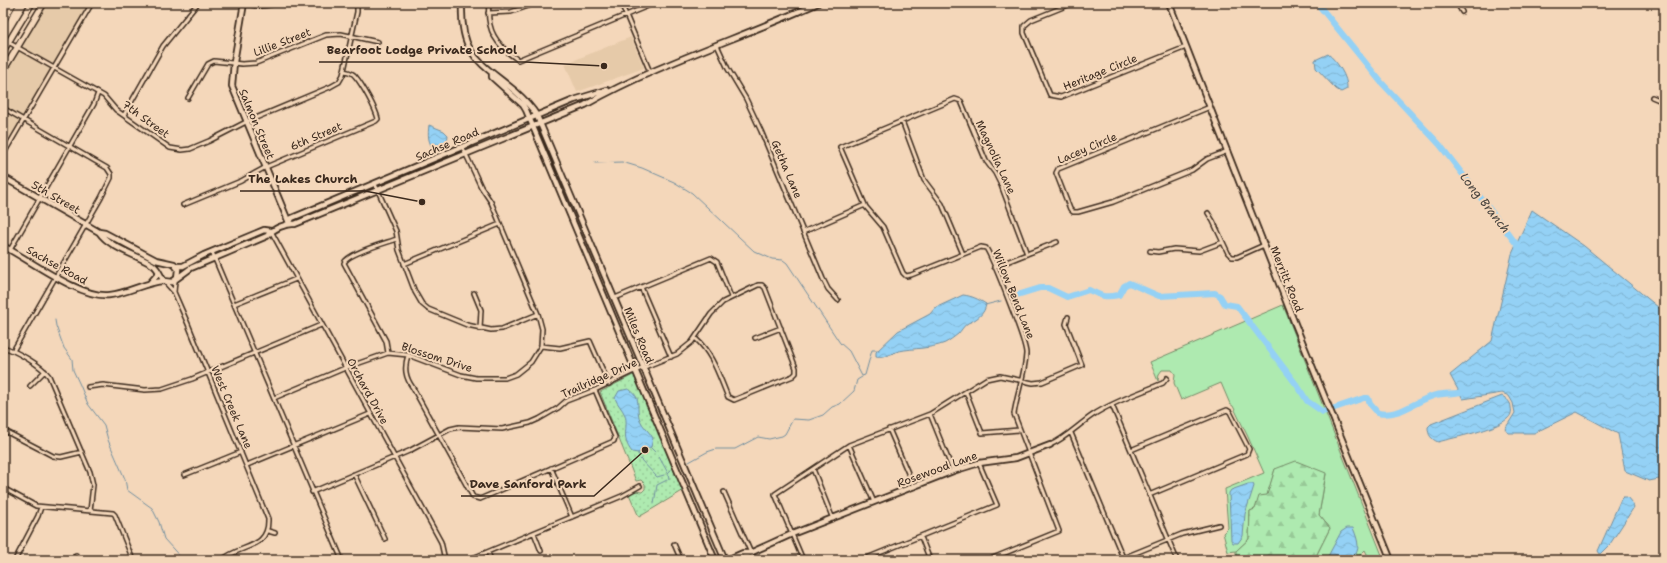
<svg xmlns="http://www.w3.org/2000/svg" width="1667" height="563" font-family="'Shantell Sans',sans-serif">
<defs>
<pattern id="forest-firs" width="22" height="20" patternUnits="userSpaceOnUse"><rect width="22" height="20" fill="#aeeab0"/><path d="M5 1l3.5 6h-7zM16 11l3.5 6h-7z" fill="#97c997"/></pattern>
<pattern id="park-dots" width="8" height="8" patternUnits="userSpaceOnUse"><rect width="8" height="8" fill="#aeeab0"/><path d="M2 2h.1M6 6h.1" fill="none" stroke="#97c997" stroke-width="1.8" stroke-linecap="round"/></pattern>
<pattern id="water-waves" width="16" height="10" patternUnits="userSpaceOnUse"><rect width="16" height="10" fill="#94d1f5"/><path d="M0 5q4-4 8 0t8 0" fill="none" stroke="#80b4d2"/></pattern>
</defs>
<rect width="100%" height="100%" fill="#f4d7ba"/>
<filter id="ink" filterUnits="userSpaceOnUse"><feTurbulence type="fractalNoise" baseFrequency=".025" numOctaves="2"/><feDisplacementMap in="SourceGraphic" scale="8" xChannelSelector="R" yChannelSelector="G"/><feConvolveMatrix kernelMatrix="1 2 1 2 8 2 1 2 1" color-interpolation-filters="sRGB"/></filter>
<g filter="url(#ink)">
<path fill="#e6caa9" d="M46,3h43l-86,155v-79z
M631,37l13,31 -67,24 -12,-28z"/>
<path fill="#aeeab0" stroke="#748a67" d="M1283,305l101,255h-14l-5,-10 -10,10h-41l16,-32 -11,-13 7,-41 -51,-5 -8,27 -7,1 -5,12 -5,2 -1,28 -13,12 -8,1 -5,-19 5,-5 -3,-39 39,-16 -16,-36 -15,-31 -3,-2 -9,-21 -40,17 -7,-17 1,-9 -3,-4h-10l-3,4 -1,7 -8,-19z"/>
<path fill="url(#forest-firs)" stroke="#748a67" d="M1296,461l30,12 -7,42 11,13 -16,32h-78v-9l13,-12 1,-28 5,-2 4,-13 8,-1 8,-26z"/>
<path fill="url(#park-dots)" stroke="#748a67" d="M635,374l49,116 -45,27 -10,-23 6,-3 7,1 3,-3v-5l-4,-4 -5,1 -36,-89z"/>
<path fill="url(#water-waves)" stroke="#708e9f" d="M1328,54c9,7 20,23 19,35l-6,3 -5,-3 -20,-21 -1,-8z
M429,125l15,6 4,4c-1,10 -3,14 -13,15 -8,-7 -7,-17 -6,-25z
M1532,210l52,36 80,66v166l-15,3 -24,-10 -7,-37 -41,-22 -43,21h-26l-3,-4 10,-16 -2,-10 -4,-7 -7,-3 -39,6 -13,-24 42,-34 20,-87z
M963,295c9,1 15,4 23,9 -1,10 -10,16 -18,19 -4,2 -7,8 -10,11 -4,3 -9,7 -13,9 -15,6 -31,5 -46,8 -8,2 -14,8 -23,6v-5l22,-21 32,-17 5,-6z
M628,389c15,8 7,18 12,31 3,7 9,11 13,18l-2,9 -13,6 -6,-1c-12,-15 -3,-24 -7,-37 -3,-7 -8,-11 -10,-17l4,-7z
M1502,396c5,3 9,6 9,12 1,4 0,8 -4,11 -13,11 -51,18 -69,23 -7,-3 -10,-7 -10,-15l3,-3z
M1248,484h5l1,2 -9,28 -2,22 -5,7h-5l-2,-3 -2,-47 2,-3z
M1623,497h4l5,6 2,4 -24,37 -10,10 -2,-3 23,-52z
M1347,528h6c13,30 -1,32 -27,32l15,-28z"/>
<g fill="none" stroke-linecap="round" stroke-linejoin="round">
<path stroke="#708e9f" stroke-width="1" d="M595,163l27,-1 20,6 32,14 18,11 62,58 18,8 11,1 4,3 53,80 9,8 13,25 3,-1 7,-25h7
M985,305l16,-4
M55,320l1,6 8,22 8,11 1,11 7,15 8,19 16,21 4,15 17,39 2,11 25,18 7,14 5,17 19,21
M651,448l7,7 10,18 3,-3
M638,453l1,3
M640,459l17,18 7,-2
M689,462l18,-10 9,-3h19l23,-12 11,2 13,-3 3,-2 8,-15 16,1 14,-5 9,-8 8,-3 14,-13 3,-11 5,-3
M654,504l3,-19 12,-6 -1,-6"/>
<path stroke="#94d1f5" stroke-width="6" d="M1317,3l64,79 59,63 81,105
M1014,296l26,-8h8l19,9 22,-7c13,6 14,8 30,5l5,-9 5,-3 30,13 56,-3 5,3 5,8 12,2 62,82 8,13 16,11 41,-14h4l2,6 8,9c21,5 38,-13 58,-18 10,-2 21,-1 31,-4"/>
<g stroke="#3b2a1e" stroke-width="6">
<path id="street" d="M238,3c12,2 26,5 38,0
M489,3c-3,27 7,42 29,57l137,-57
M621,3l29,69
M1073,3l-42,17 -7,6v7l26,62 11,2 125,-50
M1457,3l5,9
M488,13l23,-1 26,-9
M8,42l96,54 12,14 54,38 12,2 8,-1 19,-8 37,-19 84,-35 9,-5 4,-7 14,-63v-9
M717,45l11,24 18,30 15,32 62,148 5,10 10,11
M1652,97l12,5
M188,98l20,-34 6,-3 28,3 14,-1 70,-28 15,-1 37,8
M1210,107l-152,62 -2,4 14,36 3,3h5l35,-10 79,-32 15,-11 21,-8
M3,108l104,60 4,6v4l-10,20 -88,153
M124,115l39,-69 35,-43
M902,121l22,59 18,24 21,50
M3,155l89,-152
M375,184l21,47 3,19 16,42 7,12 6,5 39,16 24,5 11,-1 36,-15
M183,205l58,-24 25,-14 110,-46 2,-2c-2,-10 -16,-35 -23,-43 -3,-4 -6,-4 -11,-5
M1208,213l5,8 15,32 4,4h5l27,-12
M271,231l170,311 4,18
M803,232l62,-27
M10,250l84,-146 4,-11
M1150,251l8,1 16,-3 25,2 24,-9
M212,252l130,308
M404,264l96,-40
M994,267l63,-25
M165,282l9,10 14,32 80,195c1,31 -28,25 -46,41
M641,287l30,70
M174,292l1,-11
M474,293l7,17 -1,19
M615,298l96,-40 6,4 14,35
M234,304l62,-25
M755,338l26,-10
M541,346l19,2 30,-7 19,43
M3,347c13,4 38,18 46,29l41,96 3,13 -3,26
M388,353l-2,-12 -42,-78c4,-10 42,-20 53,-24
M408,355c-4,13 -3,22 5,33l60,109 7,2 134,-58 1,-4 -20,-47
M30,386l15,-15
M88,387l15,-2 42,5 17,-1 30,-10 129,-54
M966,392l16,41 37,-3
M274,398l71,-30 43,-15 20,2 53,20 15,3h29l11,-4 15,-12 10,-16 1,-17 -4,-15 -47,-112 -10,-15 -18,-39
M1112,405l65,155
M930,414l23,57
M889,429l25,58
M3,430l50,26 8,1 21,-5
M1071,433l53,127
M849,445l25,57
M1050,445c16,-7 28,-20 43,-30 21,-14 47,-22 70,-32l4,-5
M1131,450l96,-40 3,2 19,37 -2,5 -98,41
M247,465l123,-51
M551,468l21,49
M813,469l20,50
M354,474l31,65
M184,475l57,-23
M3,488l33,18 77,7 2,2 18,45
M312,492l97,-41 41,-22 9,-2 43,2 28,-6 9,-4 19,-11 8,-7 29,-11 37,-18 45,-18 15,-12 19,-28 12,-12 35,-17h4l3,3 31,80v5l-3,3 -59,24 -6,-3c-9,-21 -15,-43 -33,-59
M724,492l30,68
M268,531l7,2
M534,533l7,18
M921,537l9,23
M674,544l7,16
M488,552l3,8
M1123,558l59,-24 37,-9
M15,560l23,-44 3,-9
M75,560l1,-5
M468,560l154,-64 18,-10
M803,560l-28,-66 74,-49 81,-31 56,-35 14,-3 33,7 9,-1 40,-17 -16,-41 2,-7
M862,560l135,-55 -18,-42
M988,560l71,-29 -45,-117c3,-20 11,-40 12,-60 1,-10 -33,-95 -40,-106l-5,-1 -70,28 -5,1 -3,-3 -20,-46 -17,-20 -26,-60 115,-48 6,2 25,60 9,12 6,12 26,69"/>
</g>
<g stroke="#3b2a1e" stroke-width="8">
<path id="secondary" d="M244,3l-10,59 -2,24 57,137
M462,3c-2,53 17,58 53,88 9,8 16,15 22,25l188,444
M1169,3l126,321 96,236
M492,74v3l31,28 3,5 189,450
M3,177l96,55c11,16 38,23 54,33 6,4 7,11 11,16l8,1 19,-14 76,-32c6,-7 18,-13 28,-12l290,-119c74,-42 156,-67 233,-102
M289,223l3,-5 282,-118 33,-10
M99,232l6,1 51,27 18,4 4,5 -1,9
M3,246c27,14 78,53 107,49 19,-2 35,-13 54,-14
M176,266h7l21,-11 60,-25 7,1
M150,283l9,-10
M727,560l16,-7h7l42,-19 161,-63 26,-8 37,-5 34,-13
M741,560l9,-7"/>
</g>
<g stroke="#3b2a1e" stroke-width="8">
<path id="primary" d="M3,51l29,-48
M3,71l41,-68"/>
</g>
<use href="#street" stroke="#f4d7ba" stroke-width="3"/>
<use href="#secondary" stroke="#f4d7ba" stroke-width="4.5"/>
<use href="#primary" stroke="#f4d7ba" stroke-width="5"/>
<path stroke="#3b2a1e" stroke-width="1" d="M3,28l14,-25"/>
</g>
</g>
<g text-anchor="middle" stroke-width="4" stroke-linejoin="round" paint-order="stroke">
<g font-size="11" fill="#3b2a1e" stroke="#f4d7ba">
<text transform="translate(282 42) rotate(-21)" y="4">Lillie Street</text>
<text transform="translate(1100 72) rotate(-22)" y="4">Heritage Circle</text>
<text transform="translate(146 119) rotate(36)" y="4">7th Street</text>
<text transform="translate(257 124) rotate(67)" y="4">Salmon Street</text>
<text transform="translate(316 136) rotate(-23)" y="4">6th Street</text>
<text transform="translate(447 144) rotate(-23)" y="4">Sachse Road</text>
<text transform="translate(1087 148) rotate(-23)" y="4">Lacey Circle</text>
<text transform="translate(996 157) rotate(65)" y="4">Magnolia Lane</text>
<text transform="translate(787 169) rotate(67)" y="4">Getha Lane</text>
<text transform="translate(56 197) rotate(30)" y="4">5th Street</text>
<text transform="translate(57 265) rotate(29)" y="4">Sachse Road</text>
<text transform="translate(1287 279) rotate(68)" y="4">Merritt Road</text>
<text transform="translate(1014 294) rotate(68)" y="4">Willow Bend Lane</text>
<text transform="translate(639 335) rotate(67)" y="4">Miles Road</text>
<text transform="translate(437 357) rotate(18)" y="4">Blossom Drive</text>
<text transform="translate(599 378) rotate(-24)" y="4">Trailridge Drive</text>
<text transform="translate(368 391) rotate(61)" y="4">Orchard Drive</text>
<text transform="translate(232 407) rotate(67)" y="4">West Creek Lane</text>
<text transform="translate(937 469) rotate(-20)" y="4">Rosewood Lane</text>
</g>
<g font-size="12" font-style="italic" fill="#48433e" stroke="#f4d7ba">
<text transform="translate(1485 203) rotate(52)" y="4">Long Branch</text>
</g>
</g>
<path fill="none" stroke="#3b2a1e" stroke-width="1.5" d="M604 66L525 62H319M422 202L365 191H240M645 450L594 496H461"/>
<g fill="#3b2a1e" stroke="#f4d7ba" stroke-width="1.5">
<circle cx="604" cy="66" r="4"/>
<circle cx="422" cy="202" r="4"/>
<circle cx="645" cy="450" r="4"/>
</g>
<g font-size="12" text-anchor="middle" font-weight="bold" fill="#3b2a1e" stroke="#f4d7ba" stroke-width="4" stroke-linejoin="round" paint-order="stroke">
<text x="422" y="54">Bearfoot Lodge Private School</text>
<text x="303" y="183">The Lakes Church</text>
<text x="528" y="488">Dave Sanford Park</text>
</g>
<rect width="1667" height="563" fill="none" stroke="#f4d7ba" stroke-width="16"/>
<rect x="8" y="8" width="1651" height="547" fill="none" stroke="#3b2a1e" stroke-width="1.5" filter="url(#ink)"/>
</svg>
